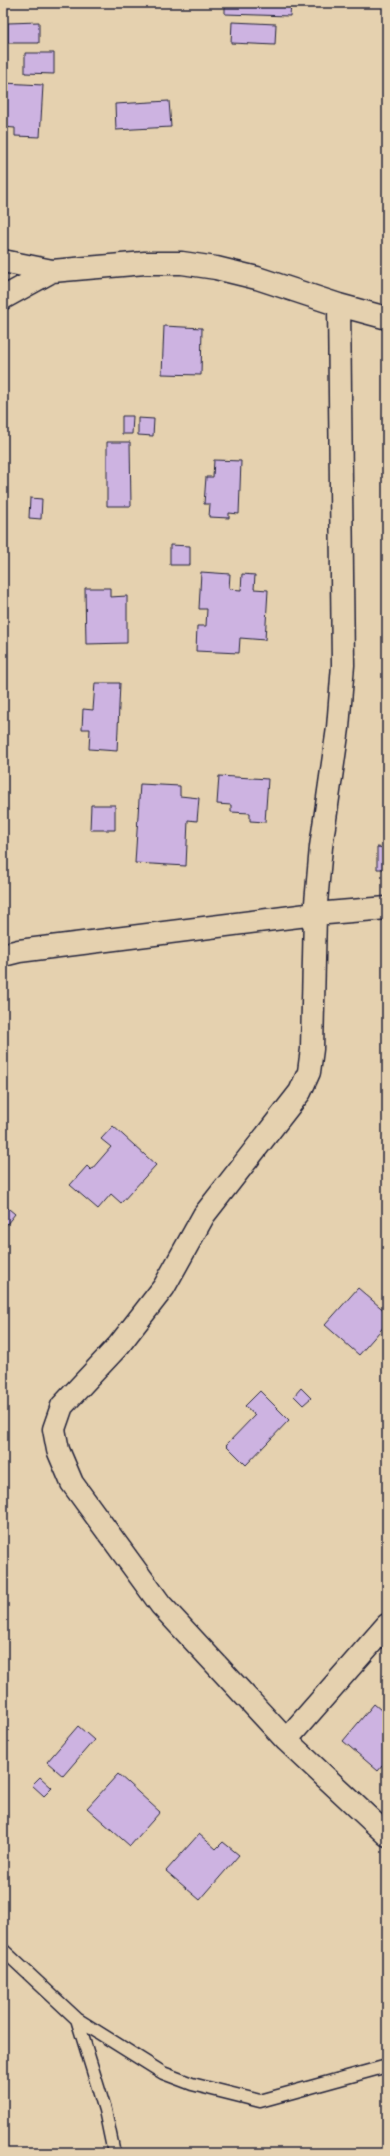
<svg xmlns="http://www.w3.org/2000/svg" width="390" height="2156" font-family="Kalam,sans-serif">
<rect width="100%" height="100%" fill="#e5d1af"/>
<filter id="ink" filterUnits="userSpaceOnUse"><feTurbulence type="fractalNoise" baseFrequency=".025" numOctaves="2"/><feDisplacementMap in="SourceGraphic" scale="8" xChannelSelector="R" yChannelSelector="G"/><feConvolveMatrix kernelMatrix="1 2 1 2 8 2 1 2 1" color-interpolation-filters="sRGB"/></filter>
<g filter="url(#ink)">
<path fill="#cdb3e1" stroke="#22223b" d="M225,3h66l-1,13 -65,-2z
M39,22v21h-31v-20z
M232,22l44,2 -1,21 -44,-2z
M25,53h29v21l-29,-1z
M3,83l40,2 -3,52 -25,-1v-8l-12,-1z
M169,101l2,26 -55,3 -1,-26z
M164,326l38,2 -1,47 -39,-1z
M122,416h11l-1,18h-10z
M138,418l16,1 -1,17 -15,-1z
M107,442h23l1,64h-24z
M214,460l27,1 -2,53 -10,-1v5l-20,-1 1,-13h-6l2,-27h7z
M30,498l12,1 -1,20 -12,-1z
M170,545l20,1v19h-20z
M201,572l29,2 -1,15 12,1 1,-16 13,1 -1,14 14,1 -3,50 -25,-2 -1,15 -43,-2 1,-25h9l1,-17h-8z
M85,588h25v9l17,-1v47l-41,1z
M95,683h25l-3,68 -28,-2 1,-20h-8l1,-20 10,1z
M219,776l49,3 -3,43 -15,-1v-8l-19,-1v-7l-14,-1z
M140,784l40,2v10l19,2 -2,23 -9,-1 -2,46 -51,-3z
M91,805h24v25h-25z
M377,847l10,1v21h-10z
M113,1126l43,39 -35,38 -10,-9 -13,15 -28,-24 17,-19 4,4 20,-23 -10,-8z
M3,1204l12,10 -12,15z
M358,1288l29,25v10l-28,32 -34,-30z
M301,1388l10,10 -8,7 -9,-9z
M260,1391l29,29 -43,45 -20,-20 29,-30 -10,-9z
M374,1704l13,11v45l-9,11 -35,-30z
M78,1726l16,14 -31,36 -16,-14z
M118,1774l42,38 -30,34 -43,-38z
M40,1777l12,11 -8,8 -12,-11z
M199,1834l17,15 7,-7 16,13 -39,45 -34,-29z"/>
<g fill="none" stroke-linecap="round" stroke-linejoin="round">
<g stroke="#22223b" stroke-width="15">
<path id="service" d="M3,1950l74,69 86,54 29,11 68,17 127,-35
M77,2019l28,91 9,43"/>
</g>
<g stroke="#22223b" stroke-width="25">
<path id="minor" d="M3,261l49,10 93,-8h37l34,5 41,10 82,27 48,13
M3,298l49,-27
M339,305l4,360 -5,63 -17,119 -6,67 -3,135 -3,23 -9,20 -96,123 -40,72 -45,58 -57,61 -8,23 4,21 14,33 89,122 125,135 101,95
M3,955l16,-4 296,-37 72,-6
M286,1740l101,-115"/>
</g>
<use href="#service" stroke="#e5d1af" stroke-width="12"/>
<use href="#minor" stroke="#e5d1af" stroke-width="22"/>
</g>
</g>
<rect width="390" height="2156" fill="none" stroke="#e5d1af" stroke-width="16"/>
<rect x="8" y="8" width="374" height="2140" fill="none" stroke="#22223b" stroke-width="1.5" filter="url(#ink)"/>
</svg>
